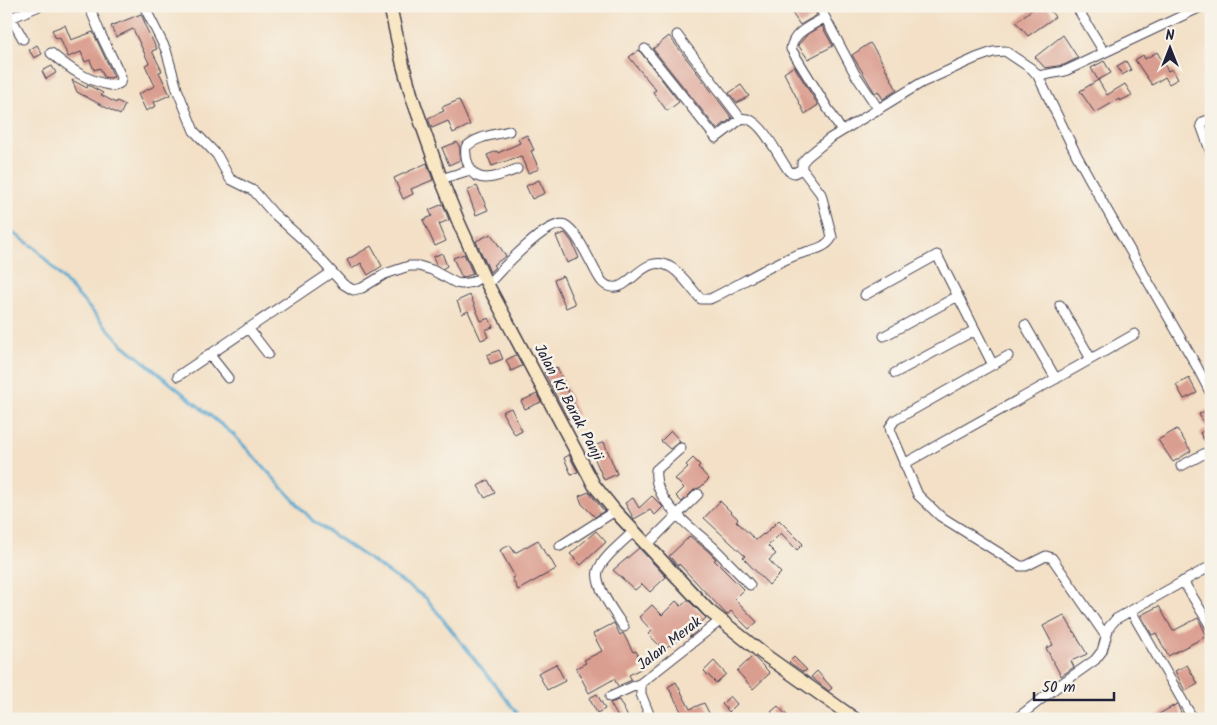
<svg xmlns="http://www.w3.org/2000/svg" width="1217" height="725" font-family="Kalam,sans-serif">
<rect width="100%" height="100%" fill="#f7f3e8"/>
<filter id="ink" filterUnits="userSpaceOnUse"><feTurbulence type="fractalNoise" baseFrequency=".02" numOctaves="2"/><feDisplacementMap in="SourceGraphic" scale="10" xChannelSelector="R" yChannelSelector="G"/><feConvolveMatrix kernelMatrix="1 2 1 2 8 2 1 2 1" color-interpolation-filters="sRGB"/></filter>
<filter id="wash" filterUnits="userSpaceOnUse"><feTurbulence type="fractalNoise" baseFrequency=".0096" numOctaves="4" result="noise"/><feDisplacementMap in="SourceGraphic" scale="20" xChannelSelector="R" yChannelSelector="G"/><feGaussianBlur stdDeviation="1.12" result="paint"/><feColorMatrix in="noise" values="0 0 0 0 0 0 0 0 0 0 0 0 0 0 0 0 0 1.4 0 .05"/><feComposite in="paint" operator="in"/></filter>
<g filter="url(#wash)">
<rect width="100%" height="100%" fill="#f3e0c6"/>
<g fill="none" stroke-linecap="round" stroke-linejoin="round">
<path stroke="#54a6cf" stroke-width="3" d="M6,228l29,20 87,96 112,91 79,86 113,77 96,121"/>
</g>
<g id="blocks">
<path fill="#da9e90" d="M806,6h6l5,9 -17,10 -8,-12z
M1036,6h11l8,11 -27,19 -12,-14z
M141,14l4,9 -1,1 13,25 -5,2 10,20 -3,1 11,23 -16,7 2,4 -10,5 -8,-17 17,-8 -10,-21 4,-2 -16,-34 -17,8 -5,-11z
M65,25l6,15 22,-8 21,45 -5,1 -5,-1 -4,-9 -6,2 -4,-10 -5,2 -4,-10 -13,5 -8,-19 -4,1 -4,-9z
M822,26l11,20 -25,13 -10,-14 9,-10z
M1063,35l15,23 -14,7 -19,3 -10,-11z
M669,36l63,82 -15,11 -64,-80z
M870,43l9,13 18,34 -14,9 -5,-8 -3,2 -23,-38z
M37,45l5,9 -8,4 -5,-8z
M639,50l40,52 -12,9 -14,-19 3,-2 -27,-33z
M1157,52l11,19 4,-2 6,10 -9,5 -4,-7 -13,8 -17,-25 8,-5 2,4z
M1104,61l7,12 -13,7 -7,-12z
M1126,61l5,9 -9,5 -5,-9z
M52,66l4,7 -10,6 -4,-8z
M794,66l24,39 -13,9 -21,-41z
M72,80l15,8 1,-3 15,8 -2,2 15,8 1,-2 8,4 -5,10 -43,-23z
M1098,80l9,15 18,-11 7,11 -12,6 -1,-2 -24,14 -15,-22z
M741,85l8,11 -12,7 -8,-10z
M459,100l11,25 -17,8 -5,-12 -16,7 -4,-10 16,-7 -2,-4z
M527,135l7,15 -3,1 8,18 -11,4 -7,-17 -29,10 -5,-11 10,-4 1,2 22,-10 -2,-4z
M457,142l3,6v12l-11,5 -7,-17z
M427,163l6,17 -22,9 2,5 -10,5 -9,-21z
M539,180l6,13 -13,6 -6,-13z
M477,186l11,24 -12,5 -9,-24z
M443,204l6,16 -10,4 7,17 -11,5 -12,-26 9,-4 -3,-6z
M565,233l7,9 7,16 -12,5 -11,-27z
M491,234l15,22 -13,9 2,2 -5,5 -14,-31z
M371,246l11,20 -14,9 -7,-12 -9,6 -5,-9z
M442,253l5,13 -5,3 -6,-4 -3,-8z
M464,254l9,20 -11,4 -9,-20z
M563,276l12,28 -9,4 -12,-28z
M470,295l11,26 8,-3 4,9 -8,3 3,7 -7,3 -13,-29 -6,3 -5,-13z
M499,350l4,9 -13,5 -3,-9z
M516,355l6,11 -11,5 -5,-11z
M557,367l21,47 -10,5 -24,-47z
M1189,378l8,15 -13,6 -8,-14z
M537,394l4,8 -16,7 -4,-8z
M511,408l11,23 -7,4 -13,-23z
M1211,408v36l-4,1 -7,-12 7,-4 -8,-15z
M1177,429l14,22 -18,11 -15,-22z
M671,431l10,11 -4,1 -7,6 -9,-8z
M604,442l13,32 -13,6 -14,-32z
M569,455l9,17 -7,2 -7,-16z
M693,458l7,7 -2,2 11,12 -8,8 -7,3 -12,12 -6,-6 8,-8 -9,-9 13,-12 -2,-2z
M488,480l7,13 -10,5 -7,-12z
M589,492l15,19 -9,6 -13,-13 -3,-8z
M652,496l11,11 -8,8 -5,-5 -16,9 -9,-16 8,-5 6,10z
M720,501l18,18 -2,2 20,19 7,-6 1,1 15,-15 24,24 -6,6 -16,-17 -13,13 8,8 -7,6 12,13 -12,12 -26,-27 2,-2 -41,-38z
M596,531l10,11 -25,23 -11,-11z
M690,536l18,15 8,8 -2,1 30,30 -9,9 22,23 -8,7 -18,-18 -4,4 -48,-51 -1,2 -9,-10z
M538,540l9,17 2,-1 7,13 -38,21 -6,-12 3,-1 -15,-27 10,-5 5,8z
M639,548l27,29 -16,15 -8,-8 -7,6 -22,-20z
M688,600l18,18 -11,10 2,3 -7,6 -4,-5 -15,14 -2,-1 -5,5 -16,-16 4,-3 -13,-14 13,-12 10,10 14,-14 5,5z
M1159,606l14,25 25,-13 9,18 -39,20 -12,-23 -4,2 -11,-20z
M1064,615l23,39 -16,7 3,6 -13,9 -15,-28 7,-3 -10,-19z
M614,623l6,12 3,-2 10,19 3,-1 8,16 -15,8 3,5 -14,6 -4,-7 -25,14 -13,-25 10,-5 -2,-3 18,-9 -9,-17z
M753,656l17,17 -17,16 -16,-18z
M794,657l13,13 -4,2 -14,-10z
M714,661l12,13 -10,9 -12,-12z
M556,664l9,17 -18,9 -9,-17z
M1187,665l11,19 -13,7 -10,-20z
M817,671l15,17 -3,3 -18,-14z
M676,682l14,27 14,-6 8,16h-41l11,-6 -14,-26z
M597,694l8,15 -8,4 -8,-15z
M730,696l7,8 -8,8 -7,-8z
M619,700l10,19h-10l-9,-16z
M1177,704l7,15h-34z
M778,706l12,13h-12l-7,-7z"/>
</g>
</g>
<g filter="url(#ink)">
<use href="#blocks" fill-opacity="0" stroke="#413e50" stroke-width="1"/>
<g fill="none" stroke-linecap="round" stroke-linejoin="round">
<g stroke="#413e50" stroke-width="11">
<path id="street" d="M144,6l22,44 11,39 17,42 23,24 13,24 24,12 19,22 30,27 40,44 10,6 9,-2 23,-14 24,-8h10l13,4 24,13 6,1 11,-2 10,-6
M819,6l36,68 24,36
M1076,6l28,46
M6,9l17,30
M824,18c-13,8 -31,14 -33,31l50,81
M6,20l33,-14
M677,35l64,84
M645,49l71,89 25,-19c19,-5 37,38 48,52l5,2 8,-4
M51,53c20,17 36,28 63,33l6,-3 1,-5 -2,-6 -18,-37 -12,-29
M1038,76l27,-5 13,-6 125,-59
M1211,119l-8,3 -2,3 10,28
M509,131c-14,4 -32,5 -43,16 -1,7 0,13 3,19 7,21 33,9 48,3
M441,179l29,-9
M488,284c11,-12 61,-67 77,-59 12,6 24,35 31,47 4,7 7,14 16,15 18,4 33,-37 60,-19 12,8 19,21 29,31h9c30,-14 58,-34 89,-45 12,-4 27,-5 33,-17l-11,-43 -19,-25v-6l5,-6 22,-18 92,-56 55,-25 17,-6 12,-1 27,18 6,7 38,78 28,51 92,160 15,29
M865,295l72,-40 56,110
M1025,325l31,54
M248,328l20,26
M884,336l74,-40
M209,354l19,24
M1008,356l-113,64 -5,7 1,5 27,63 22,21 80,50h6l20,-10 6,2 53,77
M1091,359l44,-25
M895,373l80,-43
M178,376l154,-104
M681,448l-25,22c-4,30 36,58 56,76 13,13 26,26 38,39
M904,464l187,-105 -31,-54
M1181,466l30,-16
M647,545l51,-51
M560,546l55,-35
M1183,581l28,46
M1131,611l62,108
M624,627c-8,-12 -30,-41 -26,-56 4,-13 26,-30 36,-40
M610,697l31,-14
M651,719l-10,-25v-11l80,-63
M1016,719l41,-32 38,-27 7,-9 7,-24 7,-8 95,-53"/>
</g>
<g stroke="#413e50" stroke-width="15">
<path id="secondary" d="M390,6l13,59 9,32 29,82 18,44 24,53 111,209 21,26 93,99 54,43 93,66"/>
</g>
<use href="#street" stroke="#fff" stroke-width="9"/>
<use href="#secondary" stroke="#f9e7c3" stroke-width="12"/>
</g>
</g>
<g text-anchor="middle" stroke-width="5" stroke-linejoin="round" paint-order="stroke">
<g font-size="15" fill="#22223b" stroke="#f7f3e8">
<text transform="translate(569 402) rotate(62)" y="5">Jalan Ki Barak Panji</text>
<text transform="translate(669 643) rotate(-38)" y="5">Jalan Merak</text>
</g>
</g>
<rect width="1217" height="725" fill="none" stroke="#f7f3e8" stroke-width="25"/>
<g transform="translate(1170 48)" stroke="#f7f3e8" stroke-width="4" paint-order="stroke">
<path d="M0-4L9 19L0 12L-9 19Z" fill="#22223b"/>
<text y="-8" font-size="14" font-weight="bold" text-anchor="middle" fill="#22223b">N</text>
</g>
<path d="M1034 692v8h80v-8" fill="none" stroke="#22223b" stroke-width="2.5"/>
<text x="1042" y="692" font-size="15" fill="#22223b" stroke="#f7f3e8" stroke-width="4" paint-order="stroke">50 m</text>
</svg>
